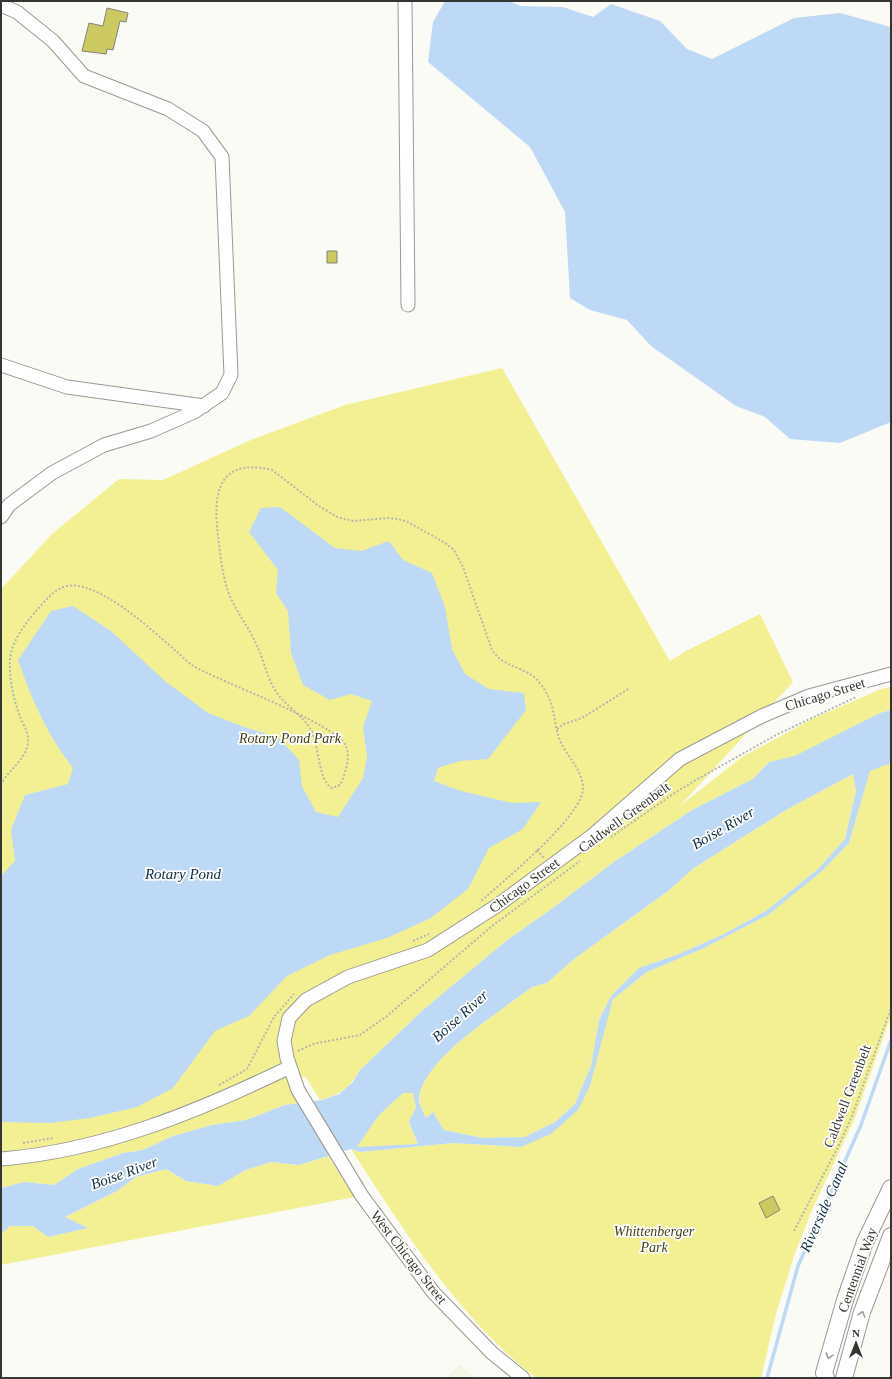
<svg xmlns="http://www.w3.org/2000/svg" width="892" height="1379" font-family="Georgia,serif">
<rect width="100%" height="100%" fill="#fbfbf5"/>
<path fill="#f5f5e6" d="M460,1364l15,14h-29z"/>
<path fill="#f3f093" d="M502,368l168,293 16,-10 74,-37 33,68 -112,123 61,-48 70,-38 69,-30 10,-2v23l-11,3 -85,44 -26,5 -16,17 -61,31 -78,52 -64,48 -44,31 -83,69 -64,61c-10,18 -19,23 -39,29l-15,-24 -17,8 12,19 -15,2 -39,15 -34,5 -39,11 -30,14 -20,3 -45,16 -24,16 -30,-3 -23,6 1,-600 51,-55 66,-54 44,1 90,-41 92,-34z
M891,763v253l-37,104 -42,90 -18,46 -18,58 -15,64h-225c-79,-62 -131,-146 -185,-229l9,3 93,-9 68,4 57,-37 35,-111 34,-27 55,-23 66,-34 81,-72 21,-73z
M853,774l3,17 -11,48 -27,30 -52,42 -42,23 -45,20 -40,14 -28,28 -12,24 -8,46 -16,38 -20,18 -30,15 -43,1 -38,-8 -11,-18 -7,6c-4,-9 -8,-16 -6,-26 9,-36 82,-82 112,-105l15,-4 27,-24 94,-68 26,-23 92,-58z
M403,1093h10l3,14 -7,15 9,22 -62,4 23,-33z
M328,1156l27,41 -354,68v-31l9,-8h23l15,11 39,-9 -22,-11 52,-26 19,-14 30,-8 20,12 32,5 28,-16 25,-8 28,3z"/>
<path fill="#bdd9f6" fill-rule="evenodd" d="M445,1h64l12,5 42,1 30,10 18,-13 49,17 27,28 25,10 82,-41 46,-5 51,14v395l-51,21 -50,-4 -25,-22 -29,-11 -85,-60 -24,-26 -37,-10 -20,-12 -5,-86 -35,-65 -102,-85 5,-40z
M280,507l55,41 26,3 28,-10 14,19 29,13 13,34 7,42 13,25 24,15 35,4 2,17 -38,49 -28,2 -22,7 -4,13 27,10 51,12 29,-1 -18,27 -34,19 -21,41 -37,29 -44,20 -57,17 -43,21 -38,40 -34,15 -42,57 -36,19 -47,11 -40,5 -49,-1v-246l14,-15 -4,-31 14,-35 43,-11 5,-16c-26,-33 -41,-68 -55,-108l33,-49 22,-5 38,25 54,50 43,32 36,14 34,10 21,23 3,26 14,26 22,5 25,-39 4,-21 -4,-30 9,-26 -21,-7 -21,6 -27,-15 -12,-32 -3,-42 -12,-18 2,-23 -29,-38 12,-24z
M891,710v53l-21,8 -21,72 -27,28 -54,44 -66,34 -55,23 -34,27 -23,87 -12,24 -27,24 -30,13 -68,-4 -93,9 -9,-3 -52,16 -28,-3 -25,8 -28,16 -32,-5 -20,-12 -30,8 -19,14 -52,26 23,11 -40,9 -15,-11h-23l-9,8v-46l23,-6 30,3 24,-16 45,-16 20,-3 30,-14 39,-11 34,-5 39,-15 37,-5 17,-6 14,-12 6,-11 64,-61 83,-69 44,-31 64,-48 78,-52 61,-31 16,-17 26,-6 85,-43zM853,774l3,17 -11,48 -27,30 -52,42 -42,23 -45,20 -40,14 -28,28 -12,24 -8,46 -16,38 -20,18 -30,15 -43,1 -38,-8 -11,-18 -7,6c-4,-9 -9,-16 -6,-26 11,-38 81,-81 112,-105l15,-4 27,-24 94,-68 26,-23 92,-58zM403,1093h10l3,14 -7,15 9,22 -61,3 22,-32z"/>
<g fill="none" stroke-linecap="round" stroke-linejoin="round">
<path stroke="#bdd9f6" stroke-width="3.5" d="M767,1378l31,-112 63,-141 30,-85"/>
</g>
<path fill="#cdc961" stroke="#83837d" d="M107,8l21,5 -2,9 -6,-1 -7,29 -6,-1 -1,5 -24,-3 7,-28 14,3z
M327,251h10v12h-10z
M773,1196l7,14 -14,8 -7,-15z"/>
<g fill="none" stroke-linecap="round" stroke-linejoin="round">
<g stroke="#999993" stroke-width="15">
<path id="minor" d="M405,1l3,304
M1,5l16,7 36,29 31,35 84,33 35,22 19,26 9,218 -9,18 -28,19 -43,19 -47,14 -52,28 -43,32 -8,12
M1,365l66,22 137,19
M1,1159c102,-8 198,-48 289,-92
M523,1378l-31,-25 -59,-61 -71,-96 -64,-106 -11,-32 -3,-17 5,-23 17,-18 42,-23 80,-27 70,-45 95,-70 87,-76 82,-43 47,-20 82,-22"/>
</g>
<g stroke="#999993" stroke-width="18">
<path id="major" d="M826,1378l-2,-5 21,-73 20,-58 26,-54
M844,1378l18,-66 29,-76"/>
</g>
<path stroke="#b5b5b0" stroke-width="2" stroke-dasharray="2 2" stroke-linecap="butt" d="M557,729l7,-5 18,-6 48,-30
M1,785c7,-16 25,-24 27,-43 1,-10 -6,-19 -9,-28 -6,-17 -10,-37 -9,-54 1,-18 15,-36 27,-50 7,-8 14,-17 24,-22 34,-17 105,56 131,77 27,17 144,58 154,81 5,12 -1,28 -6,39l-8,3c-14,-6 -13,-46 -22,-60 -10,-15 -26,-23 -35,-38 -8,-13 -11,-29 -17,-42 -8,-19 -21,-35 -29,-54 -6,-16 -8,-33 -10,-50 -6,-44 -6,-88 53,-74l47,36 18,11 16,4 35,-3 10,1 10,3 37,21 9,7 9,17 29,83c3,4 7,9 11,11 11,7 28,10 36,21 17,21 13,34 20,56 6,17 23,30 24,49 2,28 -81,95 -103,115
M611,837l65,-45 20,-12 80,-45 80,-38
M537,850l7,8
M413,941l16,-7
M298,1051l15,-7 47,-9 27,-19 105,-90 88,-65
M219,1085l28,-16 27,-52 20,-23
M23,1143l31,-5
M794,1231l45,-86 13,-29 39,-108"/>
<use href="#minor" stroke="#fff" stroke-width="13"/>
<use href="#major" stroke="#fff" stroke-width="16"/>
</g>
<defs><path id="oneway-chevron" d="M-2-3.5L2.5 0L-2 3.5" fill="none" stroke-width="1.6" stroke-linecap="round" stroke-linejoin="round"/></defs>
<g stroke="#9a9a99">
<use href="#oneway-chevron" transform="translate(862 1314) rotate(-73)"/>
<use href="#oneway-chevron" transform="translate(829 1356) rotate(106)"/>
</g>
<g text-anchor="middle" stroke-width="3.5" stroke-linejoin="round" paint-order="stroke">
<g font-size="14" fill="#353533" stroke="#fffffe">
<text transform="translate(825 694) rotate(-17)" y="5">Chicago Street</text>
<text transform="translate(624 817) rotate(-36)" y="5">Caldwell Greenbelt</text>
<text transform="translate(524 885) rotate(-36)" y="5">Chicago Street</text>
<text transform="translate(847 1096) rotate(-69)" y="5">Caldwell Greenbelt</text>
<text transform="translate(409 1257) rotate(52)" y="5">West Chicago Street</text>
<text transform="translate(857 1270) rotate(-70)" y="5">Centennial Way</text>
</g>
<g font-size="14" font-style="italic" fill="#413f14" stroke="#fffffe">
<text x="290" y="743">Rotary Pond Park</text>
<text x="654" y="1236">Whittenberger<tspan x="654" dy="16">Park</tspan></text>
</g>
<g font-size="15" font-style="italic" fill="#0e2d49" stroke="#fffffe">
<text transform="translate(723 828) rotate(-30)" y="5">Boise River</text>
<text x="183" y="879">Rotary Pond</text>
<text transform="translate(460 1016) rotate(-42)" y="5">Boise River</text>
<text transform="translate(124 1173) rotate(-20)" y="5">Boise River</text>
<text transform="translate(824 1207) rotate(-66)" y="5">Riverside Canal</text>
</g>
</g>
<rect width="892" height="1379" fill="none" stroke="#353533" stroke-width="4"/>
<g transform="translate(856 1343)" stroke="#fffffe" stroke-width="3" paint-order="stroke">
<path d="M0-3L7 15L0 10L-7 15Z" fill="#353533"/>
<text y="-6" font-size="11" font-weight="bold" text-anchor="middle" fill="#353533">N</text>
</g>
</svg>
